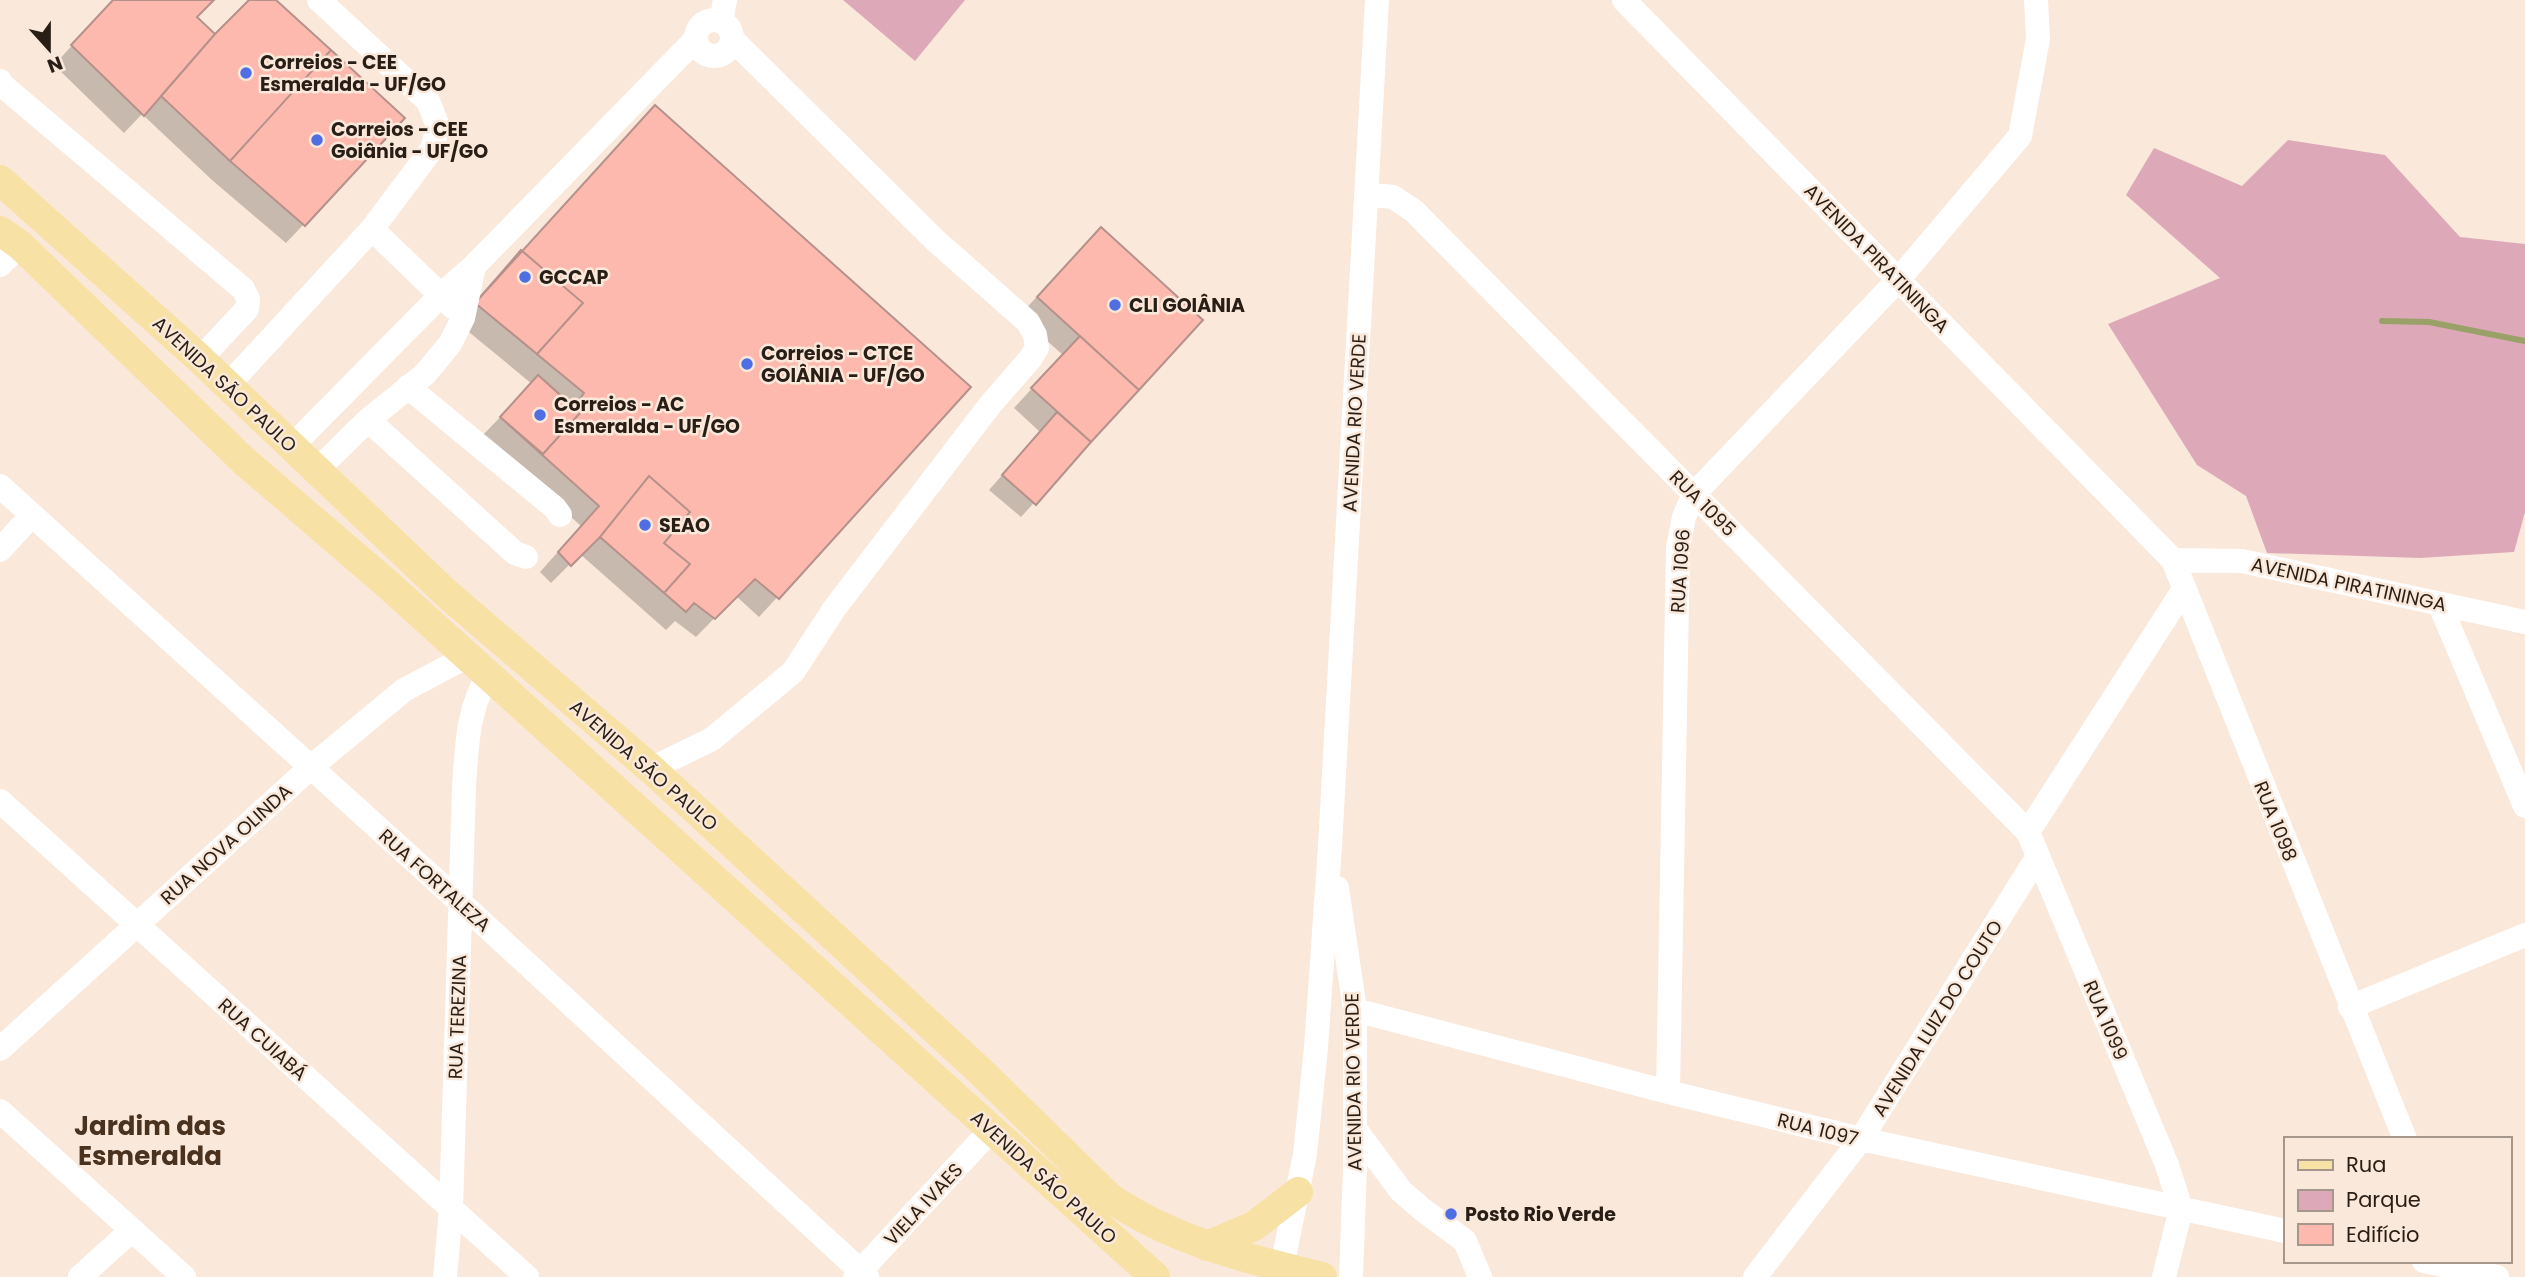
<svg xmlns="http://www.w3.org/2000/svg" width="2525" height="1277" font-family="Poppins,sans-serif">
<rect width="100%" height="100%" fill="#fae8da"/>
<path fill="#dda9b8" d="M843,0h122l-50,61z
M2288,140l97,15 75,82 65,7v268l-11,40 -94,6 -153,-5 -21,-57 -49,-31 -89,-141 112,-46 -94,-83 28,-47 88,38z"/>
<path fill="#0003" d="M114,0h97l-17,18 21,18 36,-36h22l31,224 -18,19 -74,-63 -70,-66 -18,19 -70,-68z
M636,126l333,262 -210,229 -23,-21 -40,41 -21,-16 -9,9 -86,-76 -29,29 -11,-11 41,-46 -99,-90 50,-52 -74,-61z
M1082,248l119,72 -180,197 -32,-27 51,-58 -26,-24 49,-53 -44,-39z"/>
<g fill="none" stroke-linecap="round" stroke-linejoin="round">
<path stroke="#99a168" stroke-width="6" d="M2382,321l47,1 96,19"/>
</g>
<path fill="#feb9ae" stroke="#b5918b" stroke-width="2" d="M113,0h101l-17,17 18,17 -71,82 -73,-71z
M249,0h27l55,50 -101,111 -69,-65 54,-62z
M331,50l74,68 -100,108 -75,-65z
M655,105l316,282 -192,212 -24,-20 -40,40 -21,-16 -8,9 -86,-75 -29,29 -13,-14 41,-46 -99,-89 38,-42 36,32 10,-14 -109,-90z
M1101,227l102,93 -64,70 -102,-93z
M521,250l62,53 -46,51 -62,-51z
M1080,336l59,54 -48,52 -60,-54z
M538,375l42,38 -37,41 -43,-37z
M1057,412l34,30 -55,63 -34,-30z
M649,476l41,36 -26,31 26,21 -26,29 -64,-56z"/>
<g fill="none" stroke-linecap="round" stroke-linejoin="round">
<path stroke="#fff" stroke-width="24" d="M1624,0l549,560 232,579
M696 38a18 18 0 1 1 36 0a18 18 0 1 1-36 0Z
M721,22l4,-22
M0,81l2,4 241,204 5,10 -1,10 -47,50
M1367,194l26,3 21,14 614,621 139,333 14,44 -17,68
M372,229l81,78
M0,265l20,-20
M228,385l144,-156 60,-80 6,-23 -10,-25 -109,-101
M408,387l147,121 5,7
M368,420l147,133 11,4
M292,446l150,-152 32,-28 222,-227
M317,470l51,-50 57,-46 25,-30 13,-26 11,-52
M0,486l461,417 406,374
M0,550l32,-35
M2173,560l69,1 283,61
M2440,605l85,201
M651,769l61,-30 81,-67 41,-63 156,-204 40,-46 7,-11 -2,-13 -7,-13 -92,-81 -204,-202
M0,801l527,476
M2028,832l156,-243
M1337,888l18,122v159l-4,108
M2350,1007l175,-72
M1355,1010l313,82 193,47 424,92
M0,1049l311,-282 93,-77 62,-33
M1668,1092l10,-544 6,-31 10,-23 204,-214 122,-144 18,-97 -2,-39
M0,1111l184,166
M1355,1129l46,62 22,19 42,31 15,36
M2424,1261l73,16
M1282,1267l23,-113 11,-106 14,-202 47,-846
M80,1277l52,-47
M445,1277l6,-68 13,-423c3,-41 3,-73 23,-109
M855,1277l136,-147
M1755,1277l106,-138 177,-283"/>
<path stroke="#f8e1a4" stroke-width="30" d="M0,180l200,179 247,235 204,175 328,301 130,127c63,44 139,62 213,80
M0,231l20,14 224,216 141,121 770,695
M1207,1246l47,-20 44,-34"/>
</g>
<g fill="#506ee3" stroke="#fae8da" stroke-width="2.5">
<circle cx="246" cy="73" r="7"/>
<circle cx="317" cy="140" r="7"/>
<circle cx="525" cy="277" r="7"/>
<circle cx="1115" cy="305" r="7"/>
<circle cx="747" cy="364" r="7"/>
<circle cx="540" cy="415" r="7"/>
<circle cx="645" cy="525" r="7"/>
<circle cx="1451" cy="1214" r="7"/>
</g>
<g text-anchor="middle" stroke-width="5" stroke-linejoin="round" paint-order="stroke">
<g font-size="19" font-weight="bold" fill="#291e16" stroke="#fae8da" text-anchor="start">
<text x="260" y="69">Correios - CEE<tspan x="260" dy="22">Esmeralda - UF/GO</tspan></text>
<text x="331" y="136">Correios - CEE<tspan x="331" dy="22">Goiânia - UF/GO</tspan></text>
<text x="539" y="284">GCCAP</text>
<text x="1129" y="312">CLI GOIÂNIA</text>
<text x="761" y="360">Correios - CTCE<tspan x="761" dy="22">GOIÂNIA - UF/GO</tspan></text>
<text x="554" y="411">Correios - AC<tspan x="554" dy="22">Esmeralda - UF/GO</tspan></text>
<text x="659" y="532">SEAO</text>
<text x="1465" y="1221">Posto Rio Verde</text>
</g>
<g font-size="19" fill="#291e16" stroke="#fae8da">
<text transform="translate(1877 258) rotate(46)" y="7">AVENIDA PIRATININGA</text>
<text transform="translate(225 384) rotate(43)" y="7">AVENIDA SÃO PAULO</text>
<text transform="translate(1354 423) rotate(-87)" y="7">AVENIDA RIO VERDE</text>
<text transform="translate(1703 503) rotate(45)" y="7">RUA 1095</text>
<text transform="translate(1680 571) rotate(-86)" y="7">RUA 1096</text>
<text transform="translate(2349 584) rotate(12)" y="7">AVENIDA PIRATININGA</text>
<text transform="translate(644 765) rotate(41)" y="7">AVENIDA SÃO PAULO</text>
<text transform="translate(2276 821) rotate(68)" y="7">RUA 1098</text>
<text transform="translate(226 844) rotate(-42)" y="7">RUA NOVA OLINDA</text>
<text transform="translate(435 880) rotate(42)" y="7">RUA FORTALEZA</text>
<text transform="translate(457 1017) rotate(-88)" y="7">RUA TEREZINA</text>
<text transform="translate(1937 1018) rotate(-58)" y="7">AVENIDA LUIZ DO COUTO</text>
<text transform="translate(2106 1020) rotate(67)" y="7">RUA 1099</text>
<text transform="translate(263 1039) rotate(42)" y="7">RUA CUIABÁ</text>
<text transform="translate(1353 1082) rotate(-91)" y="7">AVENIDA RIO VERDE</text>
<text transform="translate(1818 1129) rotate(14)" y="7">RUA 1097</text>
<text transform="translate(1044 1177) rotate(42)" y="7">AVENIDA SÃO PAULO</text>
<text transform="translate(923 1204) rotate(-47)" y="7">VIELA IVAES</text>
</g>
<g font-size="26" font-weight="bold" fill="#4a321f" stroke="#fae8da">
<text x="150" y="1135">Jardim das<tspan x="150" dy="30">Esmeralda</tspan></text>
</g>
</g>
<rect x="2284" y="1137" width="228" height="126" fill="#fae8da" stroke="#a6978c" stroke-width="2"/>
<rect x="2298" y="1160" width="35" height="10" fill="#f8e1a4" stroke="#a6978c" stroke-width="2"/>
<text x="2346" y="1172" font-size="21" fill="#291e16">Rua</text>
<rect x="2298" y="1190" width="35" height="21" fill="#dda9b8" stroke="#a6978c" stroke-width="2"/>
<text x="2346" y="1207" font-size="21" fill="#291e16">Parque</text>
<rect x="2298" y="1224" width="35" height="21" fill="#feb9ae" stroke="#a6978c" stroke-width="2"/>
<text x="2346" y="1242" font-size="21" fill="#291e16">Edifício</text>
<g transform="translate(49 49) rotate(159)" stroke="#fae8da" stroke-width="5" paint-order="stroke">
<path d="M0-5L12 26L0 18L-12 26Z" fill="#291e16"/>
<text y="-10" font-size="19" font-weight="bold" text-anchor="middle" fill="#291e16">N</text>
</g>
</svg>
